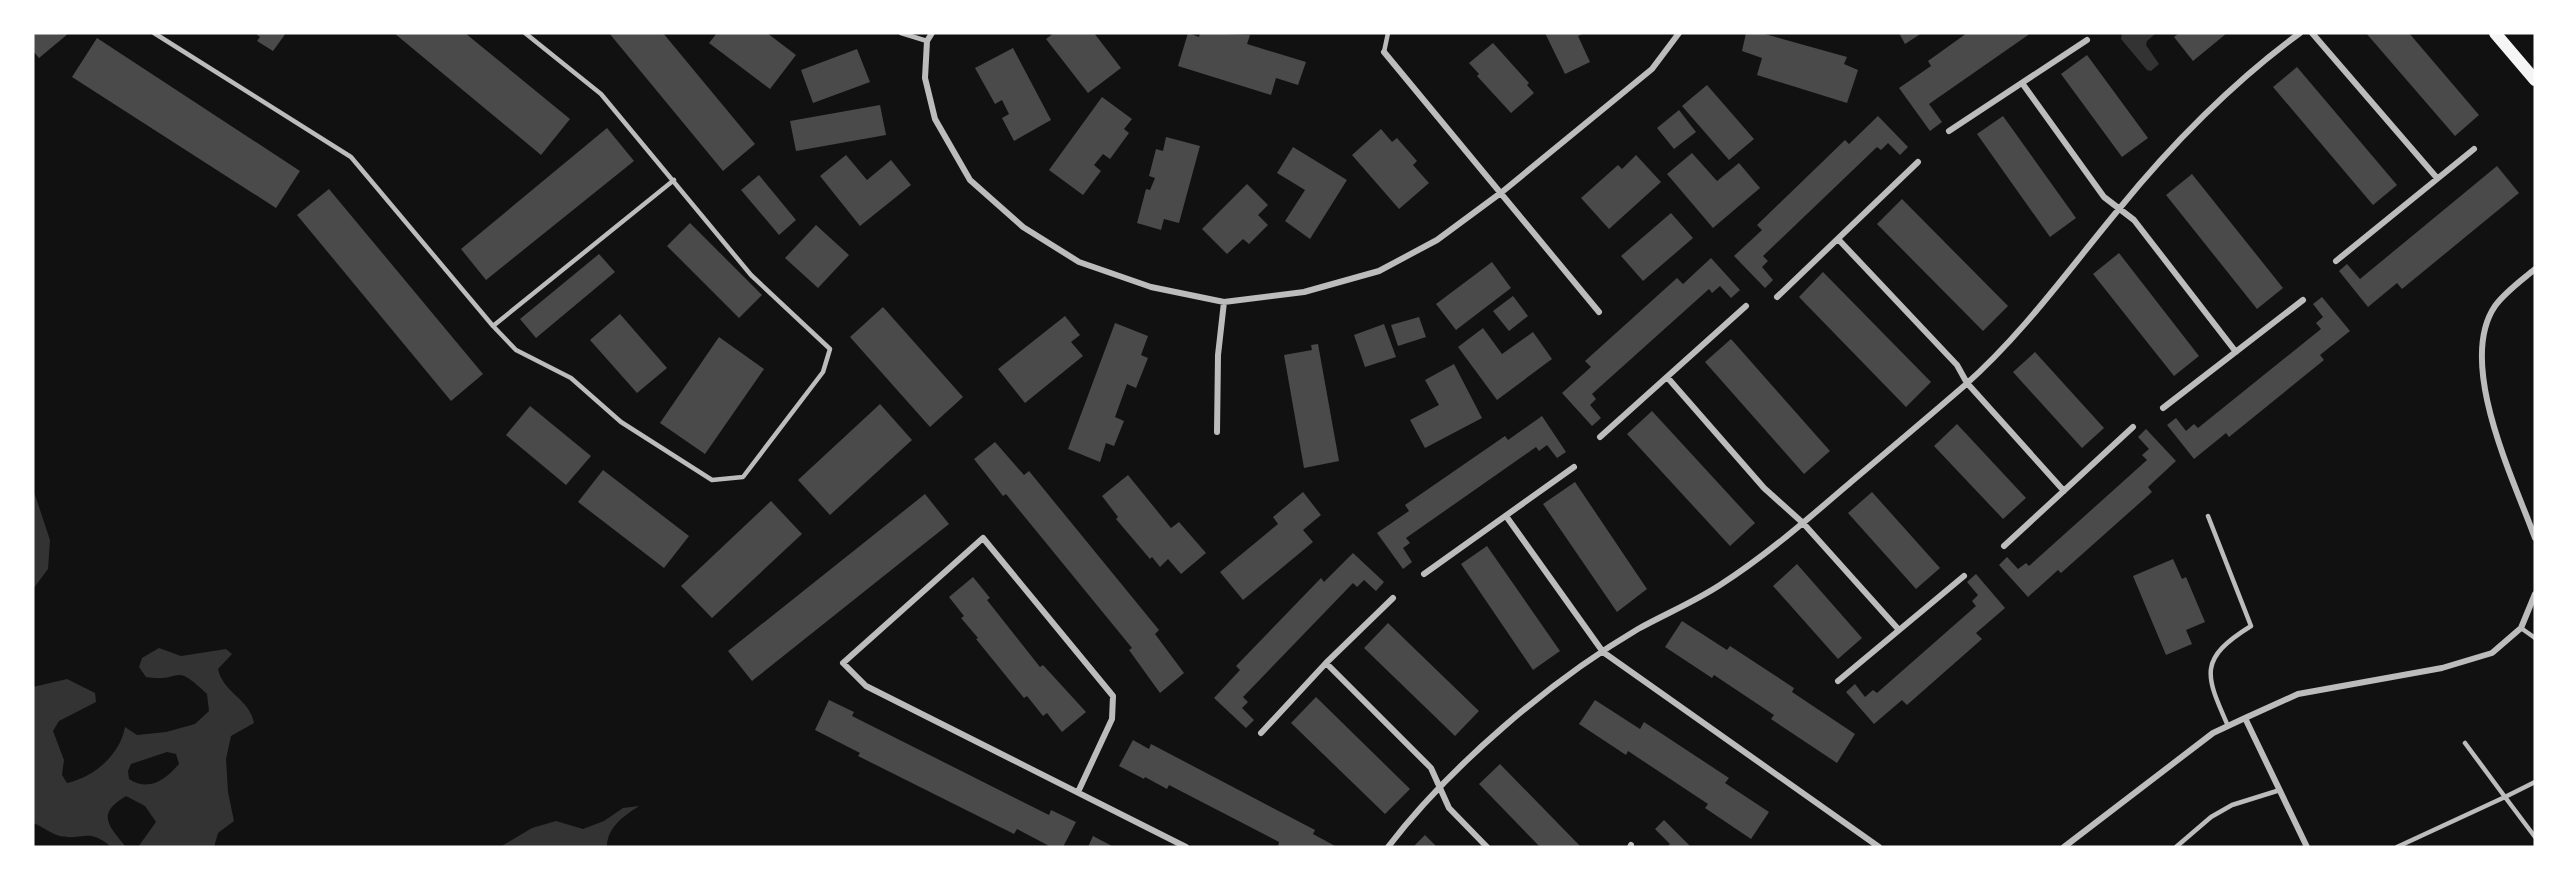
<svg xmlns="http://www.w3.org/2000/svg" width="2568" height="880" font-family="Manrope,sans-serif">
<rect width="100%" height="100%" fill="#111"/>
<path fill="#333" fill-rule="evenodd" d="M2122,33h34l-9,8 -1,4 13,19 -8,7 -4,-1 -26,-31z
M33,489l17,51 -2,29 -15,20z
M159,648l22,8 45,-7 6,5 -14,15c5,24 32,30 36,54l-23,13 -5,23 2,33 6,29 -16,12 -4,14h-76l18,-25 -11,-16 -19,-10c-30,18 -18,29 0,51h-15c-22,-20 -29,-6 -51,-11 -9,-2 -18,-10 -27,-13v-136l34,-8 28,14 1,9 -37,19 -6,10 11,29 -2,15 5,8c27,-6 53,-28 58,-56l12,8 29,-3 29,-8 14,-13 -2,-17c-35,-34 -24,-11 -61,-17l-7,-10 3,-9zM167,752l9,2 3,10c-14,16 -30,28 -50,15l-1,-8 3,-7z
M639,806c-15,10 -32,21 -32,41h-107l32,-19 24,-7 27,8 21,-8 19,-13z"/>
<path fill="#4a4a4a" d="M33,33h36l-30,25 -6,-7z
M255,33h31l-13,18 -16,-10 3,-4z
M394,33h71l105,86 -29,36z
M609,33h54l92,111 -32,27z
M717,33h50l29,22 -26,34 -61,-46z
M1054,33h40l27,35 -33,25 -42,-54z
M1188,33l11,4 1,-4 50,2 -3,9 59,18 -8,23 -22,-7 -5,17 -93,-29z
M1545,33h40l-7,3 12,26 -25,12z
M1746,33h15l86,24 -3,7 14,6 -11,33 -90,-28 5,-17 -20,-7z
M1899,33h23l-17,11z
M1967,33h64l-102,71 13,18 -12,9 -31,-43 32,-22 -3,-5z
M2179,33h48l-34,28 -19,-24z
M2366,33h43l70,82 -24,21z
M97,38l203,133 -24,37 -204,-131z
M1493,43l36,40 -2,2 7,8 -23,20 -34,-37 2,-2 -10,-11z
M1013,48l38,72 -37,21 -12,-23 7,-4 -7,-14 -7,4 -20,-36z
M857,49l13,33 -57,21 -12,-33z
M2087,55l61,83 -26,19 -61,-83z
M2297,67l100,118 -24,20 -100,-118z
M1707,85l47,54 -25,21 -47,-54z
M1102,97l30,22 -8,10 5,4 -19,26 -7,-5 -9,11 7,6 -18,24 -34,-25z
M880,105l6,30 -90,16 -6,-30z
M1679,110l17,22 -22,17 -17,-21z
M1878,116l30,31 -8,8 -12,-12 -7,7 -4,-3 -114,109 5,5 -6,6 11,13 -8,8 -31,-32 28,-26 -5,-5 88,-85 4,4z
M2003,116l73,102 -26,19 -73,-103z
M607,128l27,33 -148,119 -25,-31z
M1381,129l11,13 5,-4 20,23 -4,4 16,18 -30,26 -47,-54z
M1166,137l34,9 -21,77 -15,-4 -3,11 -24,-7 9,-34 4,1 5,-12 -6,-2 7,-27 7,2z
M1293,147l54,33 -37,59 -25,-18 20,-31 -28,-17z
M1692,153l25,28 22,-18 21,25 -47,40 -46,-54z
M846,155l21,25 24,-20 20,25 -51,41 -40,-50z
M1636,155l25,27 -52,47 -28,-31 37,-33 4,4z
M2497,166l22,27 -117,96 -5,-6 -29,24 -29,-36 8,-7 13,15z
M2192,174l91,114 -26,21 -91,-114z
M759,175l37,45 -17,15 -38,-45z
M1247,184l21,21 -10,10 10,10 -19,19 -6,-5 -16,15 -25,-25z
M329,189l154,185 -32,27 -154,-186z
M1902,199l106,107 -25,25 -106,-107z
M1671,213l22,25 -50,43 -22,-25z
M690,223l72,72 -23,23 -72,-72z
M816,225l33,30 -31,33 -33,-30z
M2119,253l80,103 -25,20 -81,-102z
M599,254l16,18 -79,66 -16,-19z
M1711,258l29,32 -9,8 -11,-12 -8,7 -3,-4 -117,105 4,5 -6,6 11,13 -9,8 -30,-33 29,-26 -6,-6 92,-83 6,6z
M1492,262l19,26 -55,42 -20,-26z
M1823,272l108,110 -25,25 -107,-110z
M1513,296l15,20 -19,15 -16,-20z
M2322,297l28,34 -30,24 4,5 -95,77 -3,-4 -32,26 -27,-34 9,-7 10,13 8,-7 4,4 123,-99 -5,-6 7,-6 -10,-13z
M883,307l80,90 -33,30 -80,-90z
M620,314l47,54 -30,25 -47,-53z
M1065,316l15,19 -9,7 12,14 -58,47 -27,-34z
M1419,317l7,20 -28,9 -7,-21z
M1115,323l33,13 -7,19 7,3 -12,30 -9,-4 -12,33 9,4 -10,25 -8,-3 -6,19 -32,-13z
M1384,324l12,33 -31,10 -11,-32z
M1483,328l19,26 31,-22 19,27 -55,41 -39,-53z
M719,337l45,32 -59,85 -45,-31z
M1731,339l99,112 -26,23 -99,-112z
M1318,344l21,117 -35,7 -20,-113 28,-5 -1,-5z
M2035,352l69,76 -22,20 -69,-76z
M1454,364l28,54 -57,30 -15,-28 29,-15 -14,-25z
M880,404l32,36 -82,75 -32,-35z
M530,406l61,50 -25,29 -60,-50z
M1652,411l103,112 -25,23 -103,-112z
M1542,416l24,36 -9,6 -10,-13 -8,6 -3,-4 -130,91 4,5 -7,5 9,14 -9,7 -26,-36 32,-22 -4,-6 100,-69 3,4z
M1957,424l69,74 -23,21 -69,-73z
M2146,429l30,32 -28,26 4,5 -91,81 -3,-3 -30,27 -29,-32 8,-8 11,12 8,-6 3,3 118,-106 -5,-5 7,-6 -11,-12z
M995,442l29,33 5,-4 130,159 -4,4 29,39 -24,20 -31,-43 3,-2 -126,-154 -3,2 -29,-37z
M603,470l86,66 -25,32 -86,-66z
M1128,475l43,53 8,-6 27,31 -25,21 -13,-15 -8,8 -8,-10 -2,2 -34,-40 2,-2 -16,-21z
M1575,482l72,107 -30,23 -74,-108z
M1303,492l18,23 -18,15 10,12 -70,58 -23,-28 58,-48 -5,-7z
M1872,492l68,76 -24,21 -68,-76z
M925,494l24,30 -197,157 -24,-30z
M771,501l31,33 -90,84 -31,-32z
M1487,546l73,105 -27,19 -72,-106z
M1353,553l31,29 -8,9 -12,-11 -7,7 -4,-4 -110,114 5,5 -6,6 12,12 -8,8 -32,-30 26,-28 -4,-4 85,-88 3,4z
M2173,559l9,20 4,-2 19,45 -19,8 6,14 -26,11 -33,-79z
M1797,564l65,74 -24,21 -65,-73z
M1976,574l29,34 -29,25 6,6 -75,66 -5,-5 -28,24 -28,-32 9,-8 10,13 8,-7 4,3 99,-87 -4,-5 6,-6 -11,-13z
M973,577l17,21 -3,2 53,67 3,-2 43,47 -24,20 -15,-19 -4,3 -16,-20 -3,2 -48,-59 2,-1 -17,-20 3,-2 -15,-19z
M1682,621l45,29 3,-4 64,42 -2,4 63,42 -18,29 -66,-44 3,-4 -60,-40 -2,3 -47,-31z
M1388,623l91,88 -24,25 -91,-88z
M1316,697l94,92 -25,25 -94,-91z
M829,700l25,12 -2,4 197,99 2,-5 25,12 -13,25h-12l-34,-18 -3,5 -156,-78 2,-3 -45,-23z
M1595,700l45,29 4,-7 85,56 -4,5 44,29 -18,27 -46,-31 3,-4 -80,-53 -2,4 -47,-31z
M1133,740l16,9 2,-5 164,86 -2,4 24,13h-59l1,-5 -110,-57 -2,4 -22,-12 -1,2 -25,-13z
M1500,764l81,83h-41l-61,-63z
M1664,820l27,27h-24l3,-3 -15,-15z
M1425,835l12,12h-24z
M1093,836l21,11h-26z"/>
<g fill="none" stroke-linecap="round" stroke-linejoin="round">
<path stroke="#bcbcbc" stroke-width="4.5" d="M154,33l197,124 142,169 23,24 55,28 50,44 91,58 31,-3 80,-105 7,-23 -79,-74 -150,-181 -76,-61
M901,33l26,8
M1384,52l4,-19
M493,326l181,-146
M2208,516l43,110c-53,33 -46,48 -23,100
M2521,628l14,10
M2535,782l-30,15 30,40
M2176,847l35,-30 21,-12 48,-15
M2397,847l108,-50 -40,-54"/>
<path stroke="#bcbcbc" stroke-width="6" d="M932,33l-5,8 -2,37 10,41 35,61 53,47 56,35 72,25 73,15 80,-10 75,-21 58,-31 65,-48 150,-123 27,-36
M2312,33l125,145
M1384,52l215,260
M2022,83l82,114 30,23 102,132
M1949,131l138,-91
M1838,239l119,126 10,18 97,108
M2336,261l138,-112
M2535,269c-13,11 -30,23 -40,37 -39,57 19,174 40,232
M1777,297l141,-135
M1667,377l97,111 39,35 96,107
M2163,408l140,-108
M1217,432l1,-77 6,-53
M1600,437l146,-131
M1506,516l97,136 276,195
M2004,546l129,-119
M1424,574l150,-107
M1326,663l105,105 18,40 38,39
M1838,681l126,-105
M2245,718l62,129
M1261,733l65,-70 67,-65
M1078,792l34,-73 1,-23 -130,-158 -140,125 23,23 320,161
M1388,847c62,-81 162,-166 250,-218 27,-15 56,-27 82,-44 47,-30 89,-67 131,-103 38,-32 76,-64 113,-96 59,-52 105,-117 155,-177 51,-63 115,-128 181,-176
M1630,847l1,-2
M2064,847l149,-114 32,-15 53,-24 144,-26 50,-15 29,-25 14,-34"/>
<path stroke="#f5f5f5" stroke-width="12" d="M2495,33l40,47"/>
</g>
<rect width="2568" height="880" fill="none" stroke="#ffffff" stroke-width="69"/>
</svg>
